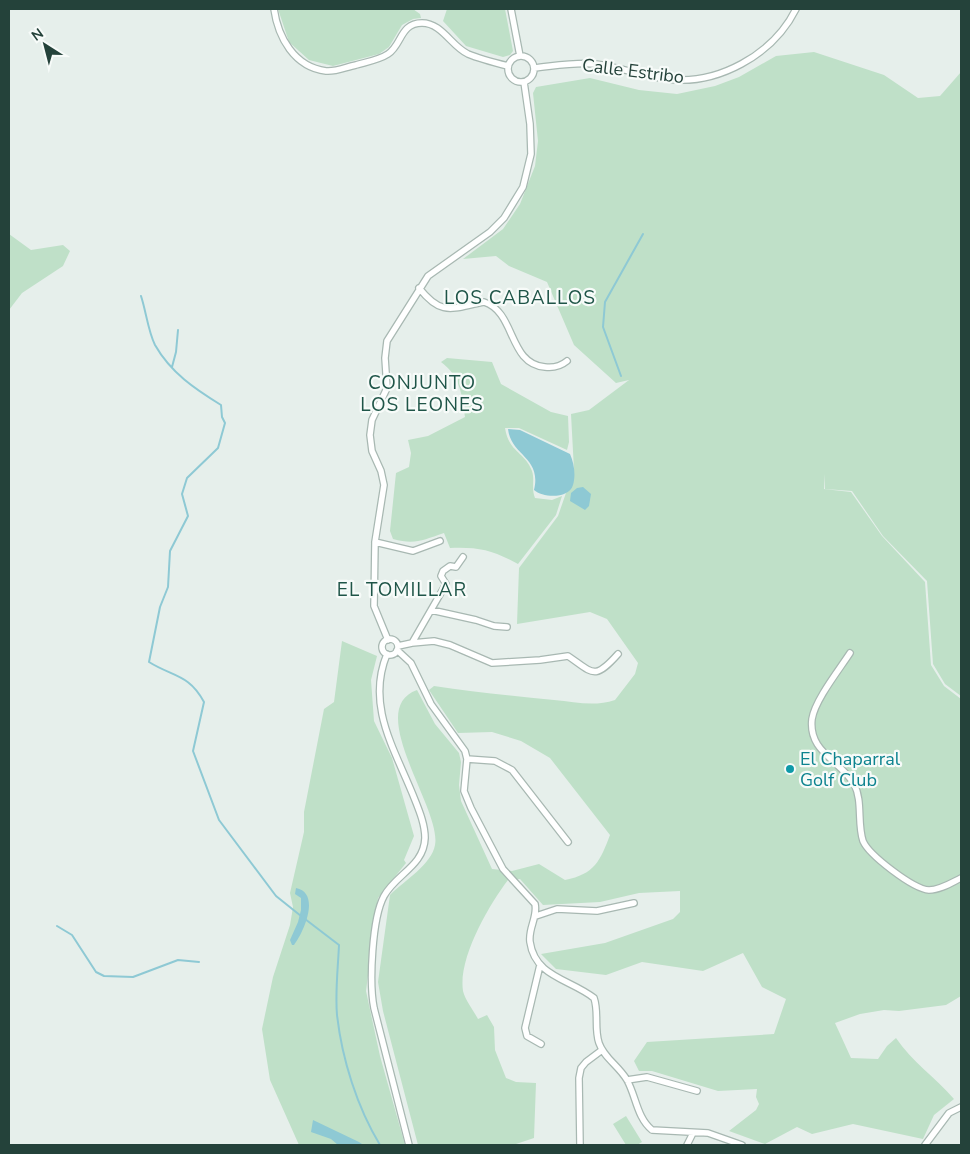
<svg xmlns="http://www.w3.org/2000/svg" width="970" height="1154" font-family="'Nunito Sans',sans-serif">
<rect width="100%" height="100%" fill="#e6efeb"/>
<path fill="#bfe0c8" d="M278,9h135l7,5 1,4 -8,1 -11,6 -13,22 -10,7 -46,12 -24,-6 -20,-18z
M447,9h58l8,42 -3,4 -7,2 -37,-11 -23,-25z
M814,52l70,23 34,23 22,-2 21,-24v624l-16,-12 -12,-20 -6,-83 -44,-45 -31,-45 -27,-2v-15l-1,15 27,3 31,44 43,46 6,83 13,21 17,13v297l-15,9 -47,6 -15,-1 -24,4 -25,9 16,35 27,1 9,-13 9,-8c16,24 39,39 58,61l-20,16 -11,24 -70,-15 -41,10 -15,-7 -32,17 -36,-13 27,-21 3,-6 -3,-7 1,-8 -39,2 -66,-20h-13l-5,-10 13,-19 127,-8 12,-35 -24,-12 -19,-34 -40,18 -61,-9 -36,13 -50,-6 -15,-15 64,-11 68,-24 7,-7v-21l-41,2 -39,9 -57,3 -23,-26 -12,1c-19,25 -50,78 -45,111 2,9 11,20 15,28l9,-4 7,12 1,23 11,28 10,4 20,1 -2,55 -21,7h-95l-35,-134 -5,-29 12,-87c14,-14 42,-31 45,-50 7,-36 -72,-136 -18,-155l18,34 24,29 2,9 -2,23 2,16 31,68 20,2 27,-7 26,16c30,-6 35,-19 45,-45l-60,-77 -29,-17 -29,-9 -34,1 -29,-43 5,-4c40,6 80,10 120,14 22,2 40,7 61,0l20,-26 3,-11 -31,-44 -17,-7 -73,12 2,-56 39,-52 16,-46 -3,-56 18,-4 40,-30 -13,3 -42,-38 -27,-63 -38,-16 -13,-10 -33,3 40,-30 17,-25 15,-38 3,-25 -5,-48 3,-6 54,-9 49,12 38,4 38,-8 24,-9 37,-21z
M9,234l22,16 32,-5 7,6 -7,15 -41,27 -13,17z
M447,358l45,4 9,22 50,28 17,4 1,26 -2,8 -48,-22h-14c4,25 19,23 27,43 3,9 -1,17 3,27l17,2 10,-4 -6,19 -38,49c-26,-14 -39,-17 -68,-16l-6,-15c-21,7 -29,12 -51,6l-3,-8 6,-58 13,-6 2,-14 -3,-13 20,-4 37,-19c-3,-23 -5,-41 -24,-55z
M342,641l35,15 -6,24 3,41 18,37 22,78 -10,24 2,3 -28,35 -12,93 14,65 25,89h-106l-29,-65 -8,-51 11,-52 17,-52 3,-18 -3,-14 14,-61v-20l20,-103 10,-7z
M626,1116l16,26 -5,3h-11l-13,-21z"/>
<path fill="#8ec9d4" d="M508,429l12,1 50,24c4,9 6,21 3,31 -4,14 -30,13 -39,5 8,-33 -23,-34 -26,-61z
M583,487l8,7 -2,12 -4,4 -15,-9 1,-8 6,-5z
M296,888c25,5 8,44 -2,57h-2l-2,-5 8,-18 3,-12v-12l-6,-4z
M313,1120l46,22 3,2 -24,1 -7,-6 -20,-7z"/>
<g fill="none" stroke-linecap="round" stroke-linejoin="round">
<path stroke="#8ec9d4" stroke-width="2" d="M141,296c5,15 7,35 14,49 16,28 40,44 66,60l1,12 3,6 -7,25 -31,30 -5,16 6,22 -18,35 -2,36 -8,20 -11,55c24,15 40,12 55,40l-11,49 26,69 57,76 25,20
M172,367l4,-15 2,-22
M621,376l-18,-49 2,-25 38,-68
M305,919l34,26c-1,23 -4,47 -2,70 5,44 20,92 43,130
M57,926l15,9 24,37 8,4 29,1 45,-17 21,2"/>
<g stroke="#a8b8b2" stroke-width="8">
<path id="street" d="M274,9c4,28 20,58 52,62 10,1 20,-4 30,-6 10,-3 23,-5 32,-11 14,-9 12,-31 34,-31 20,0 29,23 46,31 12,5 28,9 40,12
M511,9l9,47
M508 69a13 13 0 1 1 26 0a13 13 0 1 1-26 0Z
M534,68c20,-2 41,-6 61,-4 25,3 47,12 71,15 51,7 107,-24 130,-70
M419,288c23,29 33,20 65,14 32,10 24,62 61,65 8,1 16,-1 22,-6
M375,542l38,9 27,-10
M431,610l45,10 18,6 13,1
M382 647a8 8 0 1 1 16 0a8 8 0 1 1-16 0Z
M388,640l-14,-34 1,-64 9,-57 -3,-14 -9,-20 -2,-16 2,-15 15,-32 -2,-30 2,-17 41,-65 62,-44 14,-14 19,-31 8,-33 -1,-30 -6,-42
M412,643l22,-2 16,4 42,18 48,-3 28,-4c25,17 26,25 50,-2
M398,646l14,-3 34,-59 -5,-8 2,-5 7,-5 6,1 7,-10
M397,650l14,13 20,41 34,47 2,8 -3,32 7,17 32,61 32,35c3,13 -7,24 -5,38 5,35 40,37 64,56 5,14 0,30 5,45 5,15 20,23 28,37 9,16 10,38 25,50l56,3 34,12
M850,653c-11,17 -35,47 -38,66 -4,33 28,41 42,65 9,17 3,39 9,57 6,14 50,48 66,49 11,0 22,-7 32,-12
M387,654c-21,51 7,94 26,141 5,13 12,28 12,43 -1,28 -29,36 -41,58 -12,22 -15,87 -10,112l35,137
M467,759l28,2 17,9 56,72
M536,916l21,-7 40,2 37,-8
M540,965l-15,63 2,8 14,8
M627,1080l20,-3 50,14
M580,1145l-1,-67 2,-10 5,-6 16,-12
M687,1145l6,-12
M925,1145l24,-32 12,-6"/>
</g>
<use href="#street" stroke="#fff" stroke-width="5.5"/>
</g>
<circle fill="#0f9aa8" stroke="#f7fbf9" stroke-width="2" cx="790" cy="769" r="5"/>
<g text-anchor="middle" stroke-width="4.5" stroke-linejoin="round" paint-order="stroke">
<g font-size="18" fill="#24423a" stroke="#f7fbf9">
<text transform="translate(633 71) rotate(7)" y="6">Calle Estribo</text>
</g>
<g font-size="18" fill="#0d838f" stroke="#f7fbf9" text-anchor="start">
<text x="800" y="765">El Chaparral<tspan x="800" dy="21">Golf Club</tspan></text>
</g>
<g font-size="19" letter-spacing="1" fill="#1f5548" stroke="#f7fbf9">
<text x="520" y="304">LOS CABALLOS</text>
<text x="422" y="389">CONJUNTO<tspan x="422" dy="22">LOS LEONES</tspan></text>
<text x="402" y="596">EL TOMILLAR</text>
</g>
</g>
<rect width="970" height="1154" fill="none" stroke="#24423a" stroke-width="20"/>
<g transform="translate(45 45) rotate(324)" stroke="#f7fbf9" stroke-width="4" paint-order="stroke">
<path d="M0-4L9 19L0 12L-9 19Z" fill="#24423a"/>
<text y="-8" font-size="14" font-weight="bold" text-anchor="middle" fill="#24423a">N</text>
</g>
</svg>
